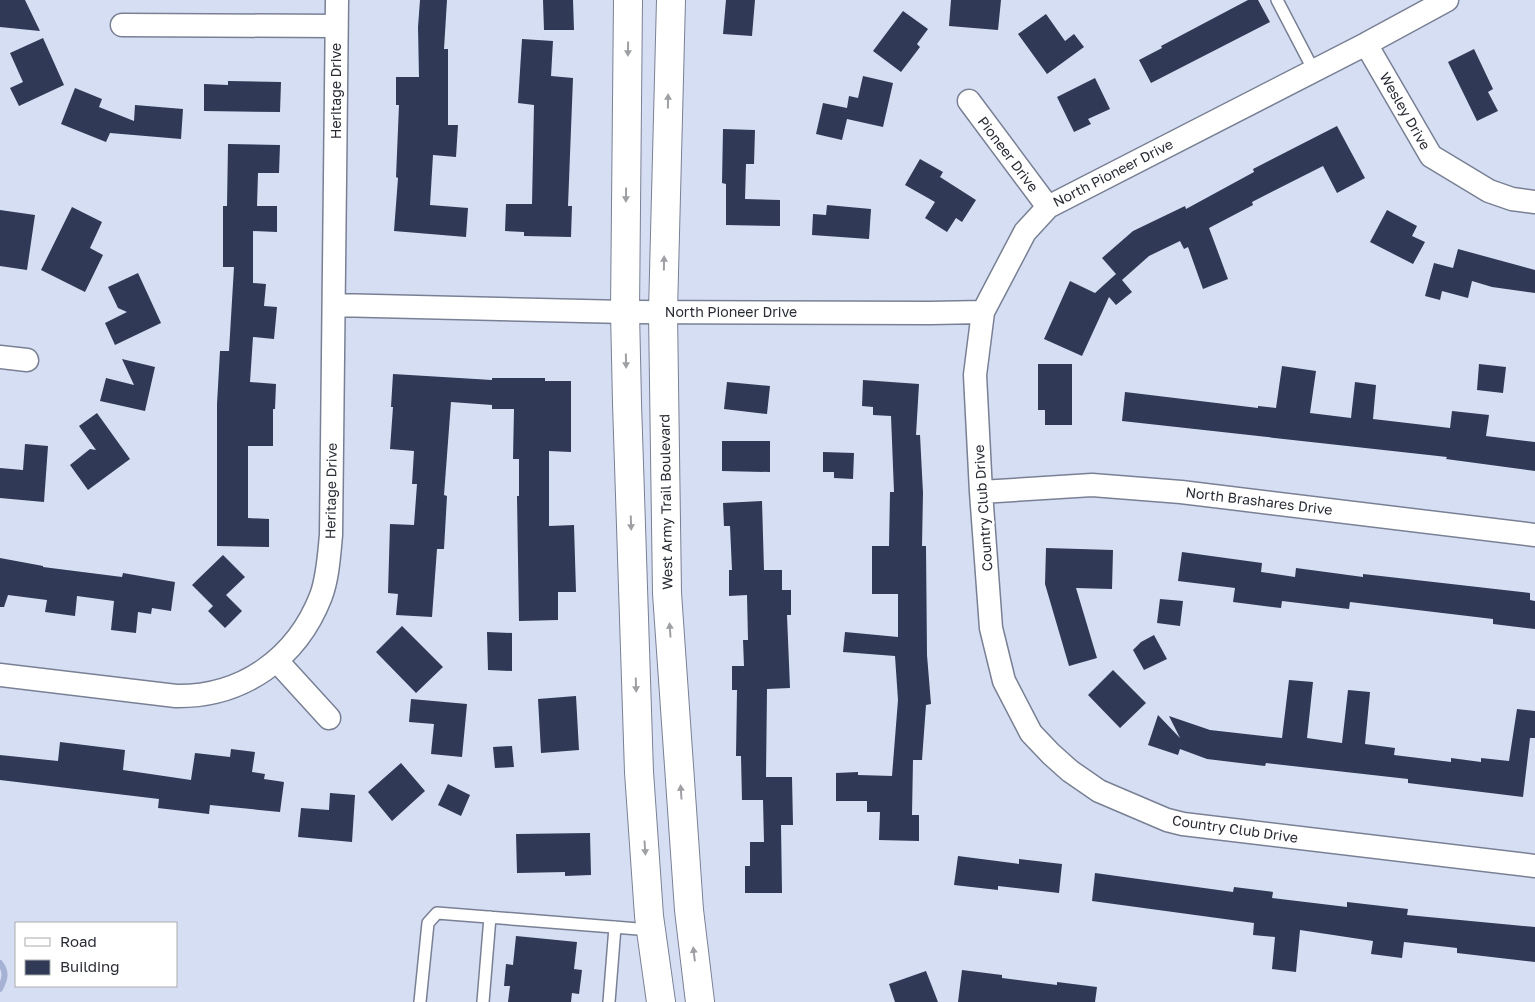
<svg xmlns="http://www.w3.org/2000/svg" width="1535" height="1002" font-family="'Golos Text',sans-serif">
<rect width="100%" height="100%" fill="#d6def4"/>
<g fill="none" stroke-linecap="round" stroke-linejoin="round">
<path stroke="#a5b2d3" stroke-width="6" d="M0,963c7,9 5,16 0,26"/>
</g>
<path fill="#303955" d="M0,0h25l15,31 -40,-4z
M420,0h27l-3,49h4v76h10l-2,32 -23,-2 -3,50 38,3 -2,29 -72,-6 4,-53 -2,-1 3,-72h-3v-28h23l-1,-50z
M543,0h30l1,30h-30z
M726,0h29l-3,36 -29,-2z
M951,0h50l-3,30 -49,-4z
M1248,0h10l12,22 -119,61 -12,-23 23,-12 -1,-2z
M903,11l25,18 -11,15 3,3 -19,25 -28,-21z
M1046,14l19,27 9,-7 10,13 -37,27 -29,-40z
M43,38l21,47 -45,21 -9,-18 13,-6 -13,-29z
M522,39l31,2 -2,35 22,2 -5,128h4l-1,31 -47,-1v-4l-19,-1 1,-27h26l2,-99 -16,-2z
M1474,49l19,40 -5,3 10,19 -21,10 -29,-59z
M863,76l30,7 -10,44 -36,-8 -5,21 -26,-6 7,-31 24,5 2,-12 9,2z
M1095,78l15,31 -22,10 3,5 -17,8 -17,-35z
M228,81l53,1 -1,30 -76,-1v-27l24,1z
M75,88l27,11 -3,8 35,14 1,-16 48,4 -2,30 -71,-6 -4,9 -45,-18z
M1337,126l28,52 -28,15 -14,-27 -71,36 1,3 -44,23 19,51 -25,10 -15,-42 -4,2 -4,-8 -31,15 -27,24 10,12 -16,13 -7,-8 -27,59 -38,-17 26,-58 25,12 21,-19 -14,-16 31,-27 52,-25 1,3 68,-37 -1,-3z
M723,129l32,1 -1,34h-8l-1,35 35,1v26l-54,-1v-41l-4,-1z
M228,144l52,1 -1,28h-21l-1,33h20v26l-24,-1v52l13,1 -2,22 13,1 -3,32 -21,-2 -3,45 26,2 -1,25h-2v37h-25v72l21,1v28l-52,-1v-142l3,-53h9l5,-84h-11v-61h4z
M920,159l23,13 -3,5 36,23 -14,22 -6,-4 -9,14 -22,-14 10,-16 -30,-17z
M827,205l44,4 -2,30 -57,-4 1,-21 13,1z
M72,207l30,15 -12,26 13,7 -18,37 -44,-22z
M0,210l35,5 -8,55 -27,-4z
M1387,210l30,16 -5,10 13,6 -12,22 -43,-22z
M1458,249l77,21v23l-43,-6 -20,-6 -4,17 -26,-7 -2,9 -15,-4 9,-33 19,5z
M138,273l23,50 -46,22 -10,-22 22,-11 -9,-4 -10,-21z
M122,359l33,8 -10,44 -45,-10 6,-23 28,7z
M1038,364h34v61h-27v-15h-7z
M1479,364l27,3 -3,26 -26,-3z
M1282,366l34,5 -6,42 41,5 4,-36 21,3 -3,34 77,9 2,-17 37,4 -3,21 49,6v29l-89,-12 1,-2 -325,-36 3,-29 133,16v-2l18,2z
M393,374l99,6v-2h53v3h26v71l-22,-1v75l25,-1 2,67h-18v28l-39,1 -2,-125h2v-37h-6l1,-50h-22v-4l-41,-3 -7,93 3,1 -3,53h-7l-5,68 -36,-2 2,-21 -10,-1 2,-69 24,1 3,-41h-5l2,-33 -24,-2 3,-42h-2z
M863,380l56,4 -3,51h4l3,58 -1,53h4l1,109 4,49 -5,1 -4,55h-9l-1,55h7v26l-40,-1 1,-28h-13v-11h-31v-28l22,-1v3l34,1 6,-76 -3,-44 -52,-4 2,-20 53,5v-43h-26v-48h17l1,-54h4l-3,-76 -18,-1v-8l-11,-1z
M727,382l43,4 -3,28 -43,-5z
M97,413l33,46 -42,31 -18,-25 20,-16 6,1 -17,-24z
M722,441h48v31l-48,-1z
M25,444l23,2 -4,56 -44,-4v-30l23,2z
M823,452l31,1 -1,26 -19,-1v-6h-11z
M762,501l2,69h18v20h9v25h-4l3,73 -23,1 -1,88h26l1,48h-12l1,68h-37v-27h5v-24h14l-1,-42h-21l-1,-44h-5l1,-66h-5v-24h12l-1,-26h5l-1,-45 -18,1v-26h3l-2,-44h-6l-1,-23z
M1046,548l67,2 -1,39 -36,-1 21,70 -28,8 -24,-82z
M1182,552l80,11 -1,9 34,5 1,-9 67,9v-3l167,19v7l5,1v28l-42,-5v-5l-143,-17 -1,7 -67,-8 -1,7 -48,-6 2,-14 -57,-7z
M223,555l22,22 -19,18 16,16 -17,17 -17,-17 5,-5 -21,-21z
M0,558l43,8v1l79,10 1,-4 52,9 -4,29 -19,-3 -1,6 -13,-2 -2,21 -25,-3 3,-29 -37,-5 -2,20 -30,-4 2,-12 -39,-5 -4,12h-4z
M1160,599l23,2 -3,25 -23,-3z
M402,626l41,41 -27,26 -40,-41z
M487,632l25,1v38l-24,-1z
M1154,635l13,24 -23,11 -11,-20 8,-8z
M1113,670l33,33 -26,25 -32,-33z
M1289,680l24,2 -6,56 35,5 6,-53 22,2 -5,52 30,4 -1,7 57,7v-4l30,4v-4l28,3 8,-52 18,2v27h-5l-7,59 -115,-14v-4l-142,-16 -1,3 -58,-7 -27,-10 -2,6 -30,-10 10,-30 22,23 -11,-22 41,14 72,8z
M576,696l3,54 -38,3 -3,-54z
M411,699l56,5 -5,53 -31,-3 3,-30 -25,-2z
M60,742l65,8 -2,20 68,10 4,-27 35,4 1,-8 24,3 -3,20 13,2 -1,5 20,3 -4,30 -70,-7 -1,9 -51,-6 1,-9 -159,-19v-25l58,6z
M512,746l2,21 -19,1 -2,-21z
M401,763l24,28 -33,30 -24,-29z
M448,784l22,11 -9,21 -23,-11z
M330,793l25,2 -3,47 -54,-5 3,-29 28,2z
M590,833l1,42 -26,1v-4l-48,1 -1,-39z
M958,856l61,8v-5l43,5 -3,29 -61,-7v4l-44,-5z
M1095,873l138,19 1,-5 39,5 -1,6 75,9v-5l61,7 -1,6 128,12v35l-78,-9v-5l-53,-6 -2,16 -31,-4 2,-13 -73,-11 -4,42 -24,-3 3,-32 -22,-2 1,-12 -162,-22z
M516,936l61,6 -3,27 8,1 -3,24 -7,-1 -1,9h-63l2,-16h-6l2,-22 7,1z
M962,970l40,5v3l55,7v-3l40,5 -2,15h-137z
M926,971l12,31h-43l-6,-18z"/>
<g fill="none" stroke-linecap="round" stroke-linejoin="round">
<g stroke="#798094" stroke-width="14">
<path id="lane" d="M1277,0l37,71
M420,1002l8,-79 9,-10 214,17
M483,1002l7,-85
M609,1002l6,-75"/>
</g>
<g stroke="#798094" stroke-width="25">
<path id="street" d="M122,25l214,1
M1366,44l65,112 58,35 23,8 23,3
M969,101l79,106
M334,305l291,7 305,1 53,-1 42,-80 23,-25 318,-163 81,-44
M983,312l-8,63 6,117 10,136 13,53 27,52 20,21 19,17 29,20 68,29 16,4 352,42
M0,357l27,3
M981,492l111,-7 89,7 354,43
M277,661l52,57
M0,675l176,21c67,1 121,-38 145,-100 7,-19 8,-41 10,-61l6,-535"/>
</g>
<g stroke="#798094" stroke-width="30">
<path id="secondary" d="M628,0l-3,312 2,91 12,369 10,144 12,86
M671,0l-8,312 4,281 22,317 11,92"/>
</g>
<use href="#lane" stroke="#fff" stroke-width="11"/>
<use href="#street" stroke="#fff" stroke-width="22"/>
<use href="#secondary" stroke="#fff" stroke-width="28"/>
</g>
<defs><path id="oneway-solid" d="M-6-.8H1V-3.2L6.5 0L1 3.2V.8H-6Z" transform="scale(1.25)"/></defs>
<g fill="#9fa0a4">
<use href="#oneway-solid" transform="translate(628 49) rotate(91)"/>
<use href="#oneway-solid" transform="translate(668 101) rotate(-89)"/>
<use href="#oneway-solid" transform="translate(626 195) rotate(91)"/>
<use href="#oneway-solid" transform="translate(664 263) rotate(-89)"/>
<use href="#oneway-solid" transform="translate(626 361) rotate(89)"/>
<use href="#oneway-solid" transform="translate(631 523) rotate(88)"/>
<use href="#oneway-solid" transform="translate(670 630) rotate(-94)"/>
<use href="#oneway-solid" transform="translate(636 685) rotate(88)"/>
<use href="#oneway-solid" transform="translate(681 792) rotate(-94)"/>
<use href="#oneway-solid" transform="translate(645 848) rotate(86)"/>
<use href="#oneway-solid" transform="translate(694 954) rotate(-97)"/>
</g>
<g text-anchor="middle" stroke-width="5" stroke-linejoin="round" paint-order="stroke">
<g font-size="14" fill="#292c34" stroke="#fff">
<text transform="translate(336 91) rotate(-90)" y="5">Heritage Drive</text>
<text transform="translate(1405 111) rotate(60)" y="5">Wesley Drive</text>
<text transform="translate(1008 154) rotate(53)" y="5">Pioneer Drive</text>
<text transform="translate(1113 173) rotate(-27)" y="5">North Pioneer Drive</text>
<text x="731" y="317">North Pioneer Drive</text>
<text transform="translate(331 491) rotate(-89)" y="5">Heritage Drive</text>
<text transform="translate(1259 501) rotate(7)" y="5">North Brashares Drive</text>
<text transform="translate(666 502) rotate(-91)" y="5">West Army Trail Boulevard</text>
<text transform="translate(983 508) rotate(-94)" y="5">Country Club Drive</text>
<text transform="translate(1235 829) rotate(8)" y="5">Country Club Drive</text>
</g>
</g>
<rect x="15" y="922" width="162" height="65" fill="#ffffff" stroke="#a9abae"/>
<rect x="25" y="938" width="25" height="8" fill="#ffffff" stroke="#a9abae"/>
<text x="60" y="947" font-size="15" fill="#292c34">Road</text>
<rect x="25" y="960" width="25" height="15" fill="#303955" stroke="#a9abae"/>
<text x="60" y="972" font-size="15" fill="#292c34">Building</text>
</svg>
